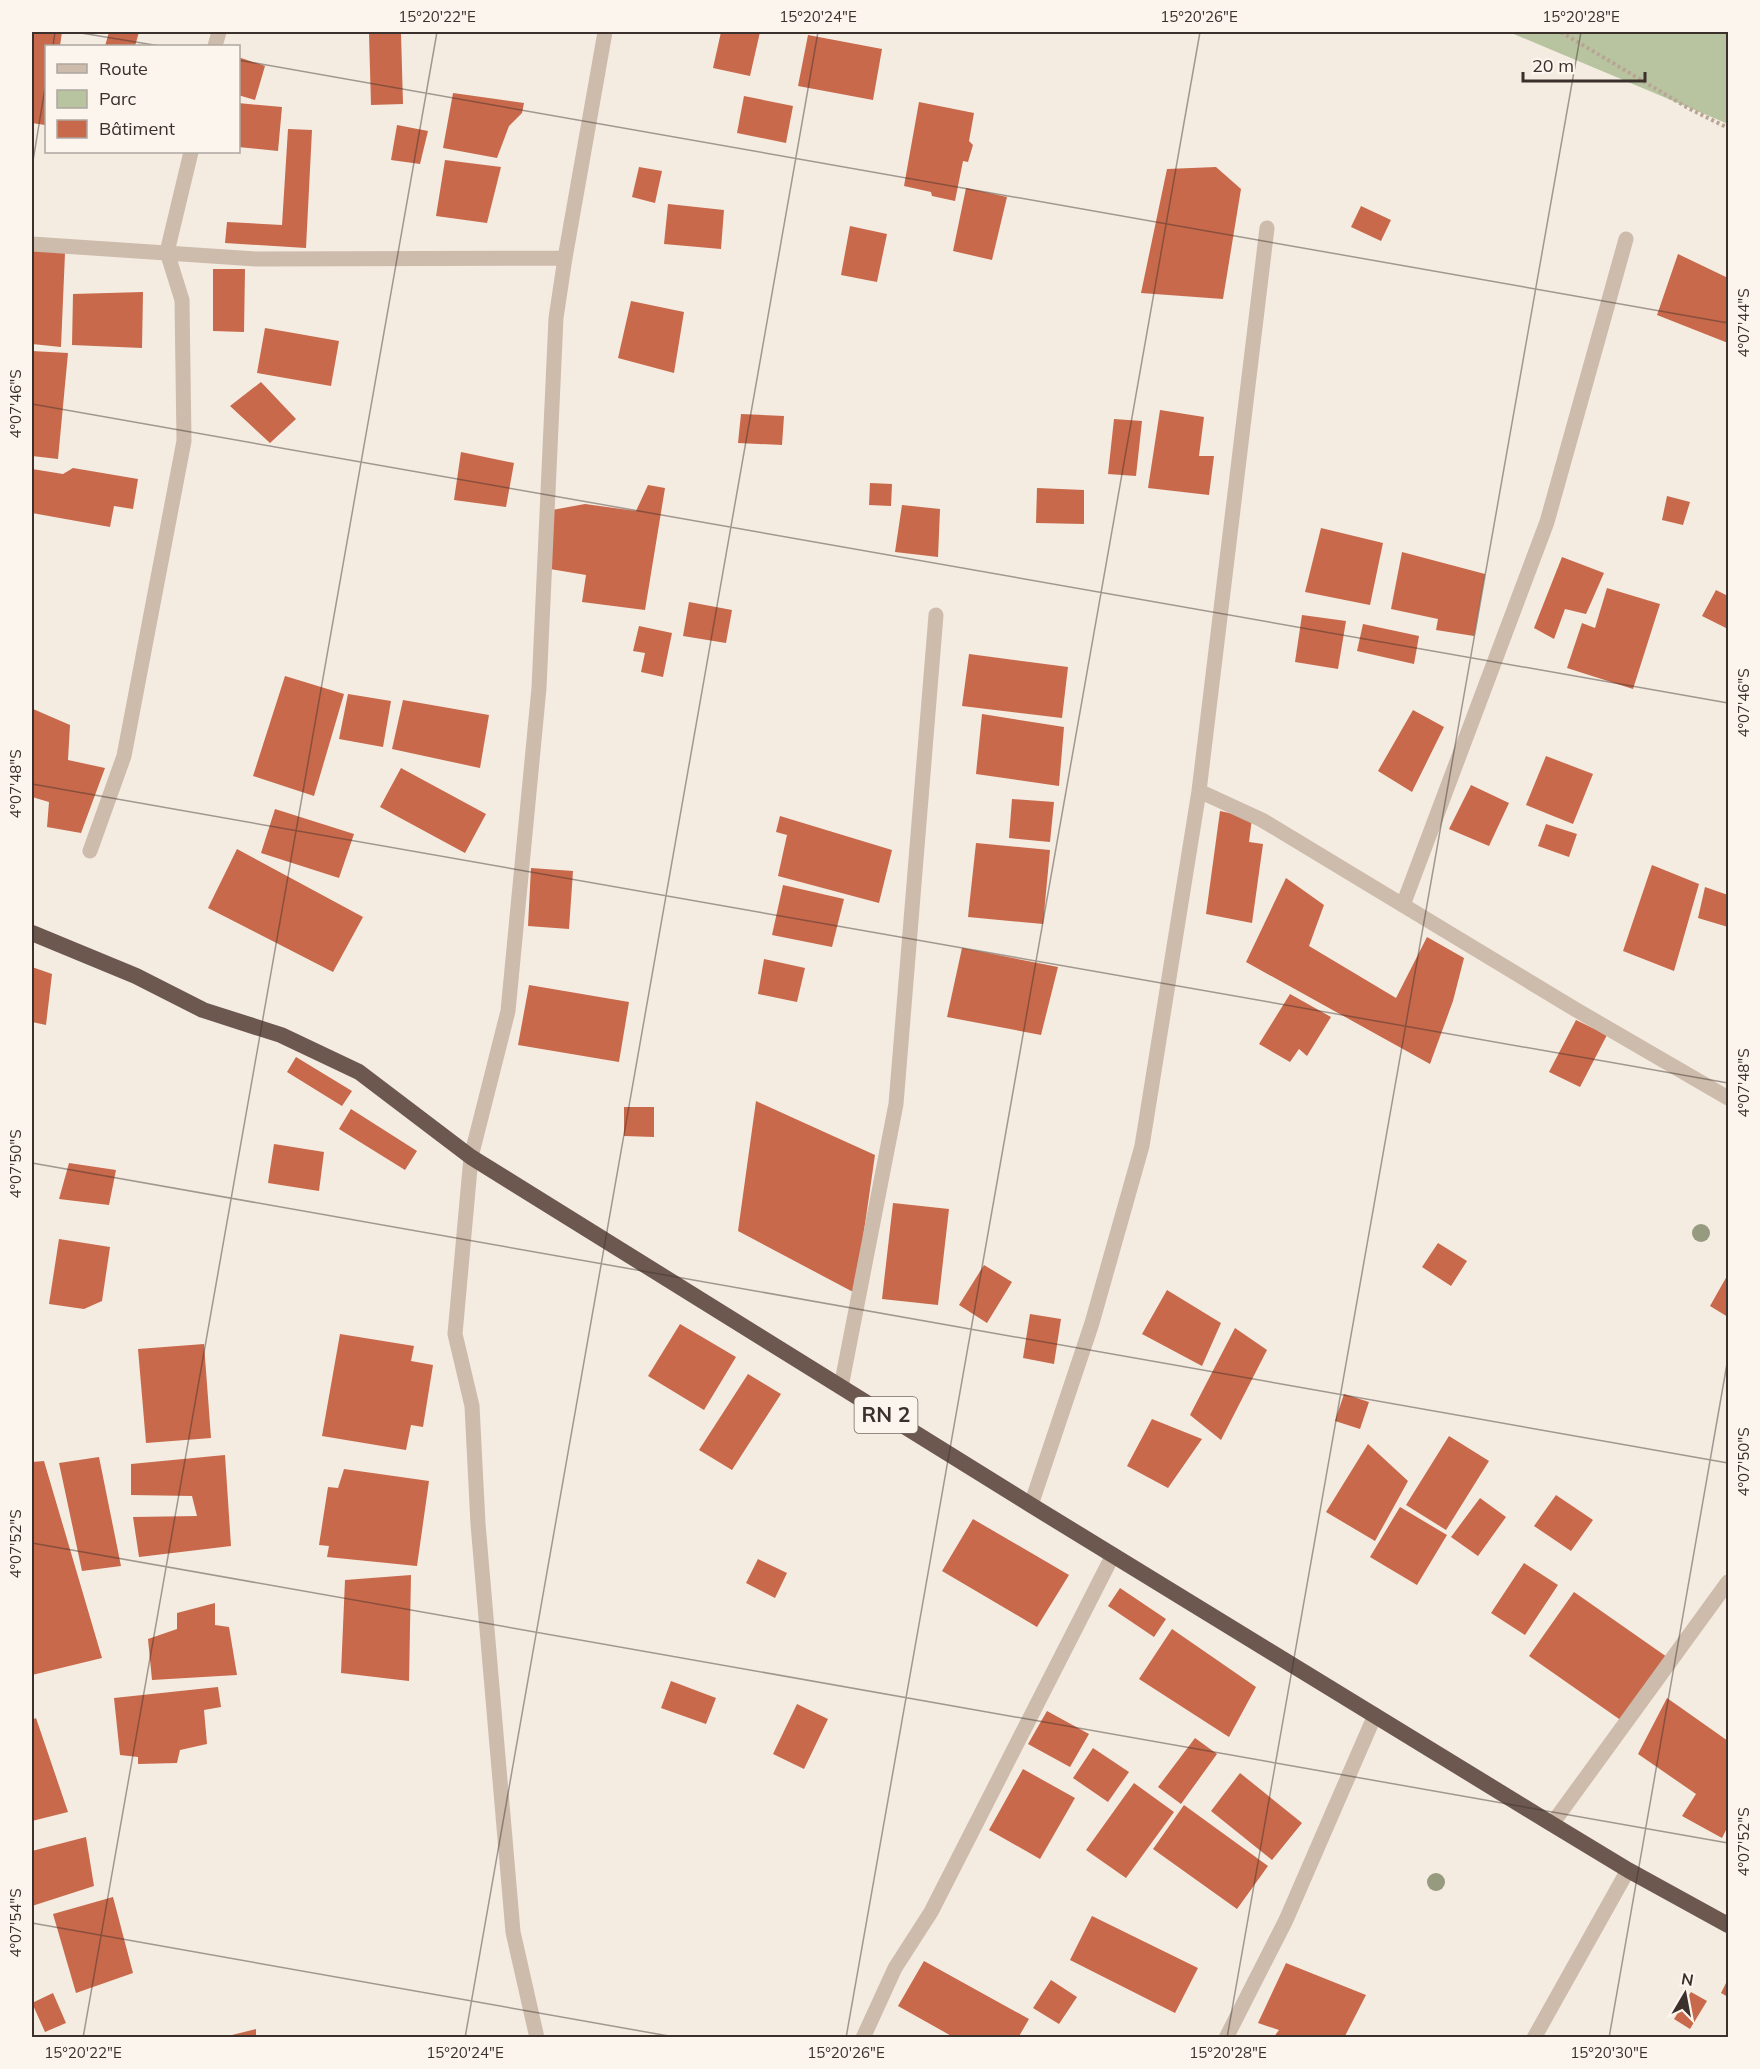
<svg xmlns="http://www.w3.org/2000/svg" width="1760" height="2069" font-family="Mulish,sans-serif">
<rect width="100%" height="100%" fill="#f4ebe1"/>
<path fill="#b8c4a0" d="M1509,32h219v92z"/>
<path fill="#c8694b" d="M32,32h30l-2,14h-14l-1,79 -13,-2z
M109,32h30l-4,14h-30z
M721,32h39l-10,44 -37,-8z
M369,34h32l2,70 -32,1z
M808,35l74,14 -9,51 -75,-14z
M238,57l27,9 -10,34 -17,-5z
M453,93l71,10 -2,10 -13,13 -12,32 -54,-10z
M744,96l49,10 -7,37 -49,-10z
M919,102l55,11 -5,28 4,4 -5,17 -5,-1 -8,40 -23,-5 -1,-4 -27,-6z
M238,103l44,4 -4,44 -40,-4z
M397,125l31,6 -8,33 -29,-4z
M288,129l24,1 -6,118 -81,-5 2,-21 55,3z
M445,160l56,7 -14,56 -51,-7z
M639,167l23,4 -7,32 -23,-6z
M1216,167l25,22 -18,110 -82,-6 26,-124z
M966,188l41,9 -15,63 -39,-9z
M668,204l56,6 -3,39 -57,-5z
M1361,206l30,14 -10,21 -30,-14z
M850,226l37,8 -10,48 -36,-7z
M32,250l33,3 -4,94 -29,-3z
M1678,254l50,24v65l-71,-28z
M213,269h32l-1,63 -31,-1z
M143,292l-1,56 -70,-3 1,-51z
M631,301l53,11 -10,61 -56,-15z
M265,328l74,13 -8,45 -74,-13z
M32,351l36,2 -10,106 -26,-3z
M261,382l35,37 -26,24 -40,-37z
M1160,410l44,7 -5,39h15l-5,39 -61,-7z
M741,414l43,2 -2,29 -44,-2z
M1114,419l28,2 -6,55 -28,-2z
M461,452l53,11 -8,44 -52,-7z
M73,468l65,11 -5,30 -19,-3 -4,21 -78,-14v-44l31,5z
M870,483l22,1 -1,22 -22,-1z
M648,485l17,3 -20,122 -63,-8 4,-27 -36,-6 2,-59 33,-6 51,7z
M1037,488l47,2v34l-48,-1z
M1667,496l23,6 -7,23 -21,-5z
M902,505l38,4 -2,48 -43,-5z
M1321,528l62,15 -13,62 -65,-13z
M1402,552l83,22 -11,62 -38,-6 2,-11 -47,-10z
M1562,557l42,16 -18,41 -21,-5 -11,30 -20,-11z
M1607,588l53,16 -27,85 -66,-21 15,-45 13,5z
M1716,590l12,6v33l-26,-13z
M689,602l43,8 -6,33 -43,-7z
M1302,615l44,6 -8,48 -43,-7z
M1363,624l56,12 -5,28 -57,-13z
M639,626l33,7 -9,44 -22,-5 4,-19 -12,-2z
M969,654l99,13 -6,51 -100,-12z
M285,676l59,18 -30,102 -61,-20z
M348,694l43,7 -8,46 -44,-8z
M403,700l86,15 -9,53 -88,-19z
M33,709l37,16 -2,35 37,8 -24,65 -34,-6 2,-25 -17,-5z
M1413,710l31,17 -32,65 -34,-21z
M982,714l82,13 -5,59 -83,-12z
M1546,756l47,18 -20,50 -47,-19z
M401,768l85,46 -21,39 -85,-46z
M1471,785l38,18 -20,43 -40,-17z
M1012,799l42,3 -4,40 -41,-4z
M275,809l79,25 -15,44 -78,-25z
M1220,811l32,7 -3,24 14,2 -11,79 -46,-9z
M780,816l112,34 -13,53 -101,-27 9,-41 -11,-3z
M1546,824l31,10 -8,23 -31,-11z
M976,843l74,7 -7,74 -75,-7z
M237,849l126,68 -30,55 -125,-64z
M1652,865l47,19 -25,87 -51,-20z
M531,868l42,3 -4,58 -41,-3z
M1286,878l38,27 -15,41 87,52 31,-61 37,21 -11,43 -23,63 -184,-102z
M783,885l61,14 -12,48 -60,-12z
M1705,887l23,8v32l-30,-9z
M962,948l96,19 -17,68 -94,-18z
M764,959l41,9 -8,34 -39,-8z
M32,967l20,7 -6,51 -14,-3z
M529,985l100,17 -10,60 -101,-17z
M1290,994l41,23 -24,39 -8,-7 -9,13 -31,-18z
M1576,1020l31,15 -27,52 -31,-15z
M296,1057l56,34 -10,15 -55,-34z
M756,1101l119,54 -20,138 -117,-62z
M624,1107h30v30l-30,-1z
M351,1109l66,42 -12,19 -66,-41z
M274,1144l50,8 -5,39 -51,-8z
M69,1163l47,7 -7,35 -50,-6z
M893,1203l56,6 -11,96 -56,-6z
M59,1239l51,8 -8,54 -18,8 -35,-5z
M1438,1243l29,18 -16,25 -29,-19z
M984,1265l28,17 -25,41 -28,-18z
M1727,1276l1,1v40l-18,-11z
M1167,1290l54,33 -19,43 -60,-32z
M1030,1314l31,5 -7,45 -31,-6z
M680,1324l56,33 -32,53 -56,-34z
M1235,1328l32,22 -46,90 -31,-25z
M340,1334l74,12 -3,15 22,4 -10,62 -12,-2 -5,25 -84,-14z
M204,1344l7,94 -65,5 -8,-94z
M748,1374l33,20 -49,76 -33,-20z
M1344,1394l25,8 -9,27 -25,-8z
M1152,1419l50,20 -34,49 -41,-22z
M1449,1436l40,25 -43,69 -40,-25z
M1368,1444l40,37 -33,60 -49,-29z
M225,1455l6,91 -92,11 -6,-40 64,-1 -5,-20 -61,-1v-31z
M99,1457l22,109 -39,5 -23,-108z
M44,1461l58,197 -70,17v-213z
M344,1469l85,12 -12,85 -90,-9 2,-11 -10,-1 9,-58 10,1z
M1556,1495l37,25 -22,31 -37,-25z
M1480,1498l26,19 -28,39 -27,-19z
M1400,1507l47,28 -30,50 -47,-28z
M973,1519l96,56 -32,52 -95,-56z
M758,1559l29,14 -12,25 -29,-15z
M1524,1563l34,22 -33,50 -34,-22z
M411,1575l-2,106 -68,-8 4,-93z
M1120,1588l46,31 -12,18 -46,-31z
M1574,1592l93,65 -45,64 -93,-65z
M215,1603v22l14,2 8,48 -85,5 -4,-41 29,-10v-16z
M1172,1629l84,58 -27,50 -90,-58z
M671,1681l45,17 -10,26 -45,-16z
M218,1687l3,20 -17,3 3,34 -27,6 -3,13 -39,1v-7l-18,-2 -6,-57z
M1667,1698l61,43v85l-6,12 -40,-22 14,-22 -58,-40z
M797,1704l31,15 -24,50 -31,-15z
M1047,1711l42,23 -19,33 -42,-23z
M36,1718l32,94 -36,9v-101z
M1195,1738l22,16 -36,50 -23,-17z
M1093,1748l36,24 -21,30 -35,-24z
M1023,1769l52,29 -35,61 -51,-29z
M1240,1773l62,50 -30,37 -61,-49z
M1134,1783l40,29 -48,66 -40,-28z
M1184,1805l84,61 -31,43 -84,-60z
M86,1837l8,49 -62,20v-55z
M113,1897l20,76 -57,20 -23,-79z
M1092,1916l106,52 -23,45 -105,-53z
M924,1961l105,58 -11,19h-63l-57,-32z
M1286,1963l80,32 -22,43h-71l6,-8 -21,-7z
M1728,1979v18l-7,-4z
M1051,1980l26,17 -18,27 -26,-16z
M1691,1992l16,9 -17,28 -16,-10z
M53,1993l13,30 -21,9 -13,-29z
M256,2029v9h-31l-1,-1z"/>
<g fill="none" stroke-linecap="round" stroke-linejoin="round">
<path stroke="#b9a596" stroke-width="4" stroke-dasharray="3 3" stroke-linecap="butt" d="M1561,32l127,76 40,20"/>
<path stroke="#cdbbac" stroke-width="15" d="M215,46l4,-14
M32,244l225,15 308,-1
M1199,791l63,29 311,188 155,90
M90,851l34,-95 60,-315 -2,-141 -15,-48 24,-100
M1403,905l144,-383 79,-283
M841,1387l55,-283 40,-489
M1031,1505l61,-182 50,-177 57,-355 68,-563
M1552,1824l176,-242
M537,2038l-24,-106 -35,-408 -6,-118 -17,-72 16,-177 37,-146 31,-323 17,-370 9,-60 40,-226
M863,2038l32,-70 36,-56 182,-357
M1226,2038l60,-118 89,-205
M1534,2038l94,-168"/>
<path stroke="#6c584f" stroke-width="16" d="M32,933l104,43 67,34 78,25 78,37 112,85 560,348 521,319 76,46 100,55"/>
</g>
<g fill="#969b7f">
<circle cx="1701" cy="1233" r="9"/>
<circle cx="1436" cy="1882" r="9"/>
</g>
<path fill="none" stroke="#3b302b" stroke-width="1.5" stroke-opacity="0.45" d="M75,32l85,14M53,46l2,-14M238,60l1490,263M32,167l14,-85M32,404l1696,299M32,784l1696,299M32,1163l1696,300M32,1543l1696,300M32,1923l648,115M83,2038l354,-2006M465,2038l353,-2006M846,2038l354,-2006M1227,2038l354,-2006M1609,2038l119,-680"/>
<g text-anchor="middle" stroke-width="5" stroke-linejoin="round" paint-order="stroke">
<rect fill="#fbf5ee" stroke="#756b66" stroke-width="1.5" x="854.5" y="1397" width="63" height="36" rx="4.5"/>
<g font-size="21" font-weight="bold" fill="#3b302b">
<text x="886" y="1422">RN 2</text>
</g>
</g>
<rect width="1760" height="2069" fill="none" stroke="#fbf5ee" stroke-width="66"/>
<rect x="45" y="45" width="195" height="108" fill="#fbf5ee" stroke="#aea6a0" stroke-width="1.5"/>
<rect x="57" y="64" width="30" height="9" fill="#cdbbac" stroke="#aea6a0" stroke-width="1.5"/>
<text x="99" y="75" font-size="18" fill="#3b302b">Route</text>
<rect x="57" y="90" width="30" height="18" fill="#b8c4a0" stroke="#aea6a0" stroke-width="1.5"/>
<text x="99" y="105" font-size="18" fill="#3b302b">Parc</text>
<rect x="57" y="120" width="30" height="18" fill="#c8694b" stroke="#aea6a0" stroke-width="1.5"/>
<text x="99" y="135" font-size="18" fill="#3b302b">Bâtiment</text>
<g transform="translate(1685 1994) rotate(10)" stroke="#fbf5ee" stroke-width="4.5" paint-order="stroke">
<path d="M0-4.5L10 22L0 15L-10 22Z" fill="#3b302b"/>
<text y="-9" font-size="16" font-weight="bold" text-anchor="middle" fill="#3b302b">N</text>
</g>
<path d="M1523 72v9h122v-9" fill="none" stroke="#3b302b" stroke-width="3"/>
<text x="1532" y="72" font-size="18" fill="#3b302b" stroke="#fbf5ee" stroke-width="4.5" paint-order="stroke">20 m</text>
<rect x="33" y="33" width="1694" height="2003" fill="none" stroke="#3b302b" stroke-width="2"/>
<g font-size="15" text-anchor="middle" fill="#3b302b">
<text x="437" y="22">15°20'22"E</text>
<text x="818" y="22">15°20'24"E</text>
<text x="1199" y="22">15°20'26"E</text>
<text x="1581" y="22">15°20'28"E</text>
<text transform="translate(1744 323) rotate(-90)" y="5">4°07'44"S</text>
<text transform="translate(16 404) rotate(-90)" y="5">4°07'46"S</text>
<text transform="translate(1744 703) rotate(-90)" y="5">4°07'46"S</text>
<text transform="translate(16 784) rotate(-90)" y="5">4°07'48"S</text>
<text transform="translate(1744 1083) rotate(-90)" y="5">4°07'48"S</text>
<text transform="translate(16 1164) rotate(-90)" y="5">4°07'50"S</text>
<text transform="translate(1744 1462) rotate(-90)" y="5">4°07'50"S</text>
<text transform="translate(16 1544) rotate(-90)" y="5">4°07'52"S</text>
<text transform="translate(1744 1842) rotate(-90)" y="5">4°07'52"S</text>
<text transform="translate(16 1923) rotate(-90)" y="5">4°07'54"S</text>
<text x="83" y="2058">15°20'22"E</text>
<text x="465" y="2058">15°20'24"E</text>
<text x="846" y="2058">15°20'26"E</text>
<text x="1228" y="2058">15°20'28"E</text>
<text x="1609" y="2058">15°20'30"E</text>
</g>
</svg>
